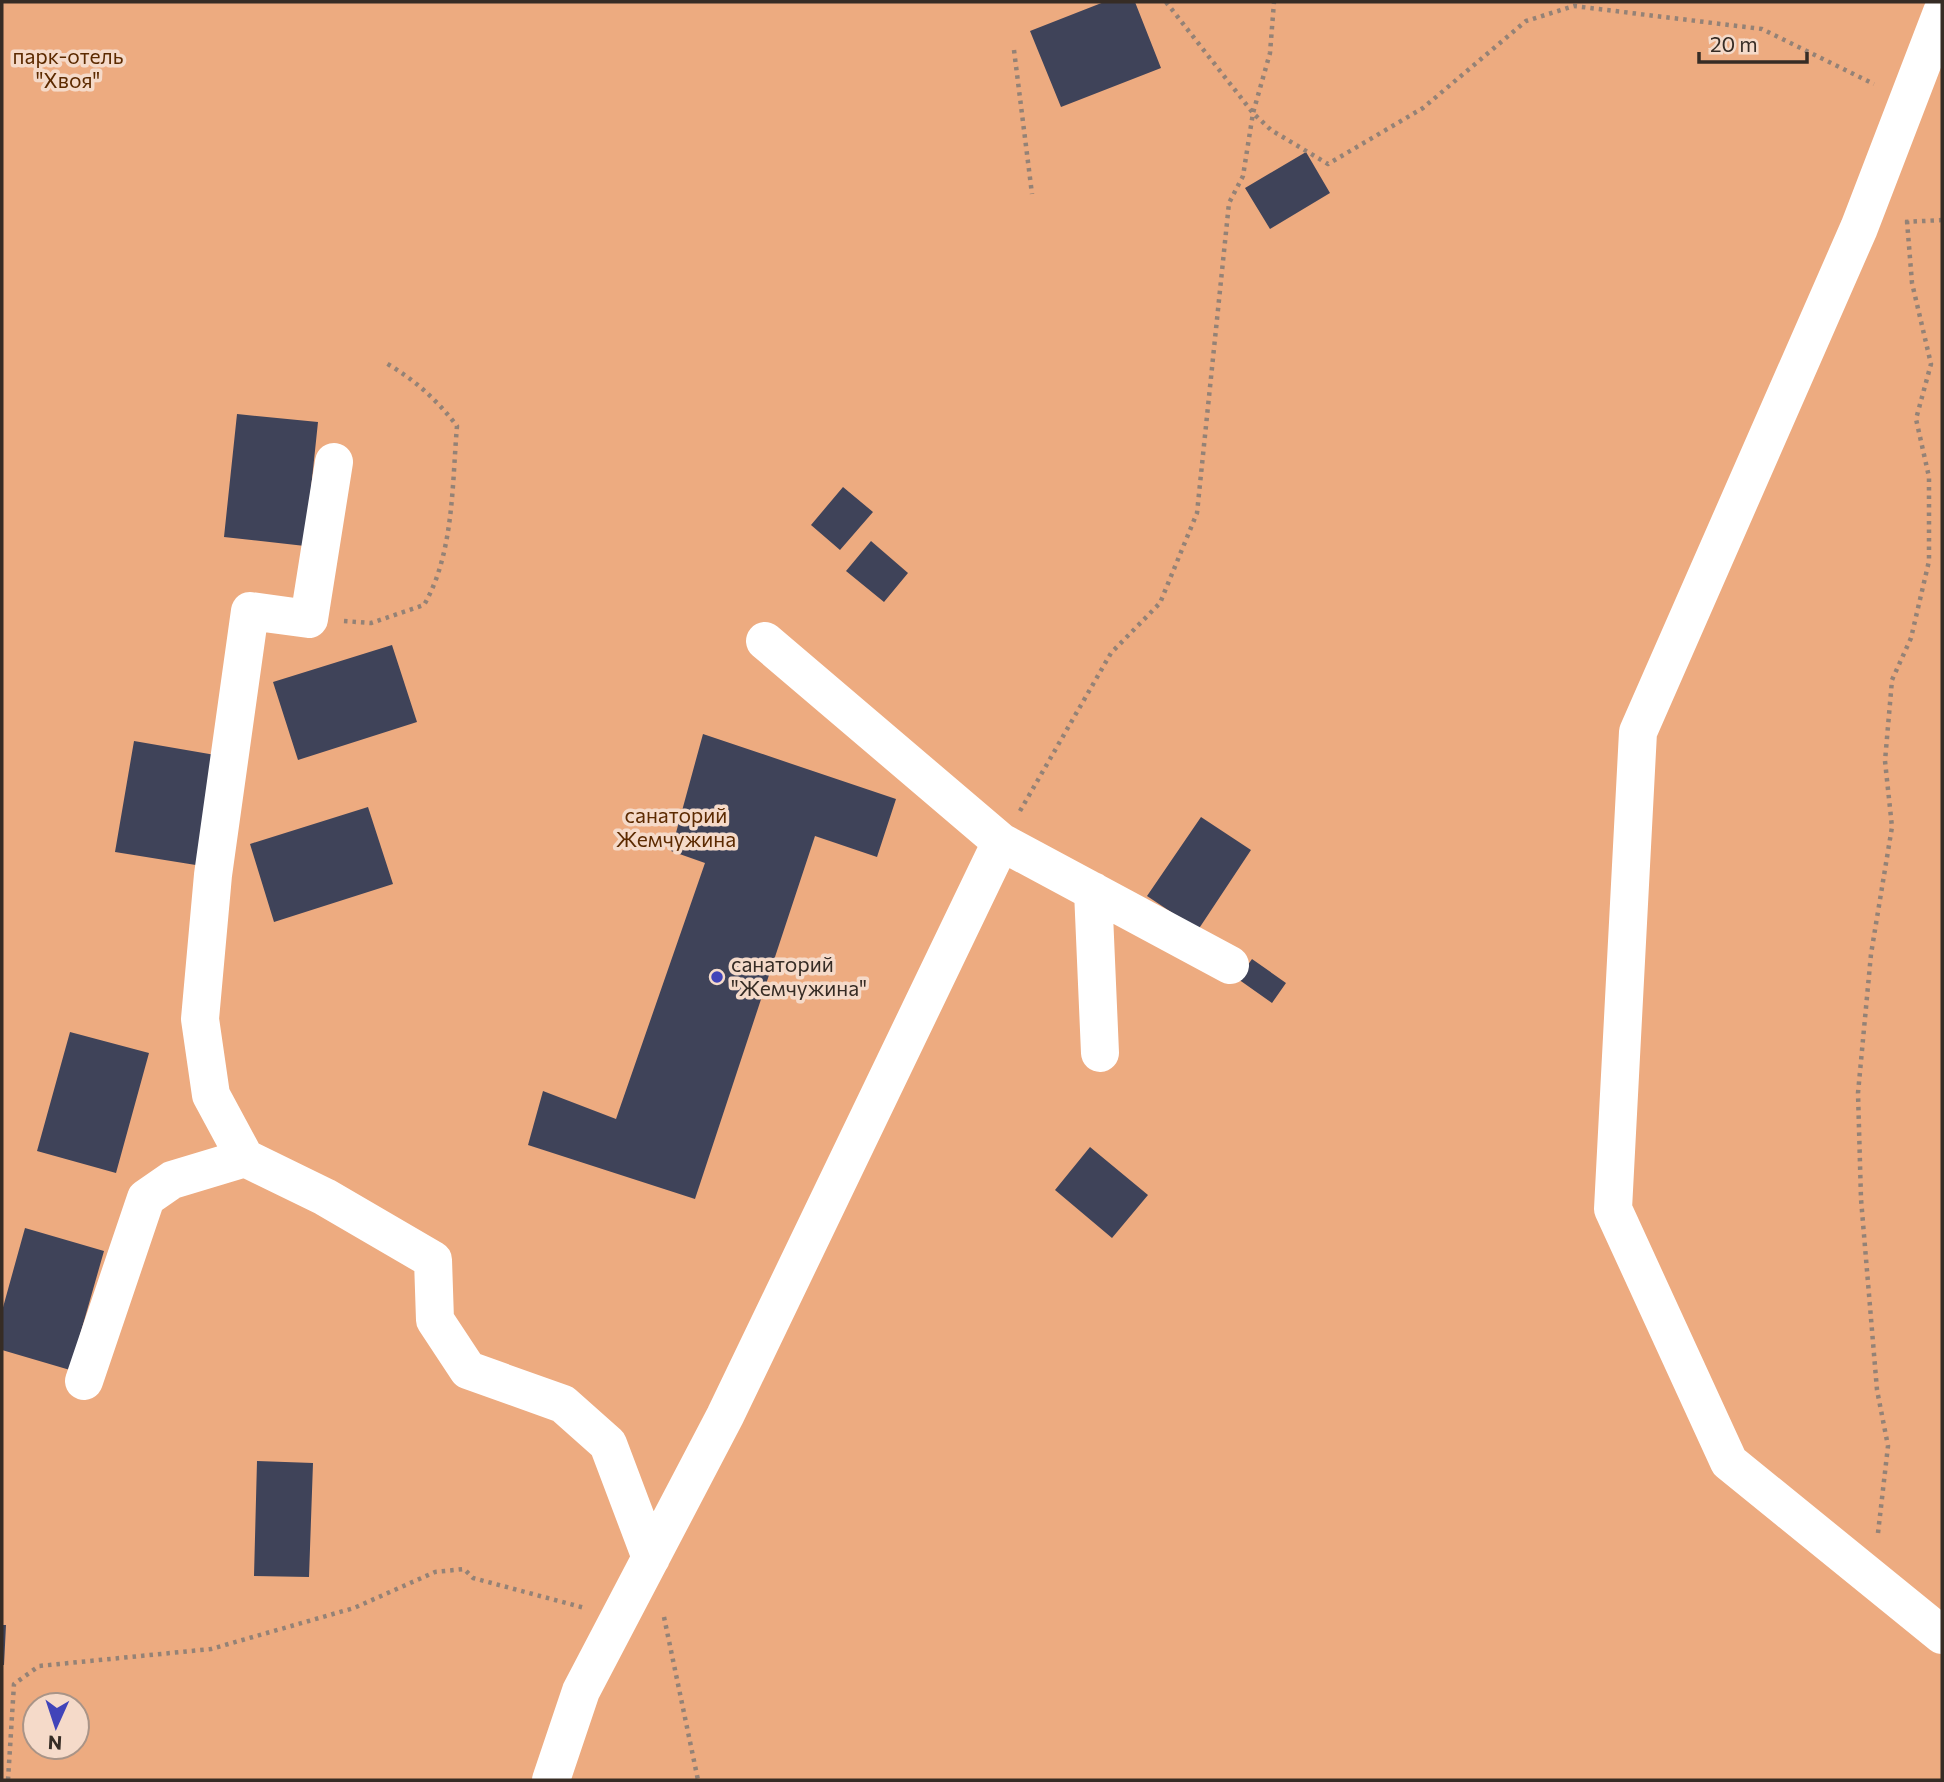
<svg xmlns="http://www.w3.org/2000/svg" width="1944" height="1782" font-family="Commissioner,sans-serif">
<rect width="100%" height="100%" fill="#f5dac9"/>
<path fill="#edab80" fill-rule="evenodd" d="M2,2h1940v1778h-1940zM35,1705h42v42h-42z"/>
<path fill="#3f4359" d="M1104,2h31l26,66 -100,39 -31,-76z
M1306,152l24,41 -60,36 -25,-41z
M237,414l81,8 -13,124 -81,-9z
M843,487l30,25 -33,38 -29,-25z
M871,541l37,32 -24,29 -38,-31z
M392,645l25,77 -119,38 -25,-78z
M703,734l193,65 -19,58 -62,-21 -120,363 -167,-54 15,-54 73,28 89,-256 -34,-12z
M134,741l87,15 -19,110 -87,-14z
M368,807l25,77 -119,38 -24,-78z
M1201,817l50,33 -53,80 -51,-34z
M1252,959l34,24 -14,20 -34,-24z
M70,1032l79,21 -33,120 -79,-22z
M1090,1147l58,48 -36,43 -57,-48z
M25,1228l79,23 -34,119 -68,-20v-39z
M257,1461l56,2 -4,114 -55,-1z
M2,1625h4l-2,40h-2z"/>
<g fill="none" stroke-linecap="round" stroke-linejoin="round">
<path stroke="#948276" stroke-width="4.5" stroke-dasharray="3.5 5" stroke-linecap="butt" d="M1166,2l87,111 18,17 57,34 95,-56 103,-87 48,-15 188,23 112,55
M1014,50l18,144
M1905,222l37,-2
M344,621l27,2 53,-18c30,-52 28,-120 33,-179 -21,-27 -42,-46 -71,-63
M1020,811l91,-158 49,-50 37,-90 32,-310 14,-27 10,-63 17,-60 4,-51
M1878,1533l10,-87 -11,-56 -16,-191 -3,-106 13,-139 21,-127 -7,-66 7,-81 19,-42 18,-77v-84l-13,-58 15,-55 -19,-81 -5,-62
M664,1617l34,163
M8,1780l6,-96 25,-18 172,-17 143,-41 81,-36 29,-3 9,9 112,30"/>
<path stroke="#fff" stroke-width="38" d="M1942,12l-83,216 -221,504 -25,477 116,253 213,173
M334,462l-25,157 -59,-8 -37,264 -13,144 11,76 34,63 80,39 108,63 2,60 33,50 95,34 45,40 43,114
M765,641l236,201 229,123
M1093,891l7,162
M84,1381l62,-183 26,-18 73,-22
M551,1780l30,-89 144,-275 276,-574"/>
</g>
<circle fill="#4144b9" stroke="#f5dac9" stroke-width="2.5" cx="717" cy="977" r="7"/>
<g text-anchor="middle" stroke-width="7" stroke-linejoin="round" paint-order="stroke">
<g font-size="21" fill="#5c2a00" stroke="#f5dac9">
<text x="68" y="64">парк-отель<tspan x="68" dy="24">"Хвоя"</tspan></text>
<text x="676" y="823">санаторий<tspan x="676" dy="24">Жемчужина</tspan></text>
</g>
<g font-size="21" fill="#362c25" stroke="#f5dac9" text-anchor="start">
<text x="731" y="972">санаторий<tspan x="731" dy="24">"Жемчужина"</tspan></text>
</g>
</g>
<rect width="1944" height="1782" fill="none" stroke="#362c25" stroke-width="7"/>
<g transform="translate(56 1726) rotate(183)"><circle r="33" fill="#f5dac9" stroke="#a99487" stroke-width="2"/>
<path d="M0-5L12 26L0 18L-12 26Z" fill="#4144b9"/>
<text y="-10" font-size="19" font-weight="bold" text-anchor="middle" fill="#362c25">N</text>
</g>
<path d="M1699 52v10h108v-10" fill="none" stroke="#362c25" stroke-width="3.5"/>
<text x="1710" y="52" font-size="21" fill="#362c25" stroke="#f5dac9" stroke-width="5" paint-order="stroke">20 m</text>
</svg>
